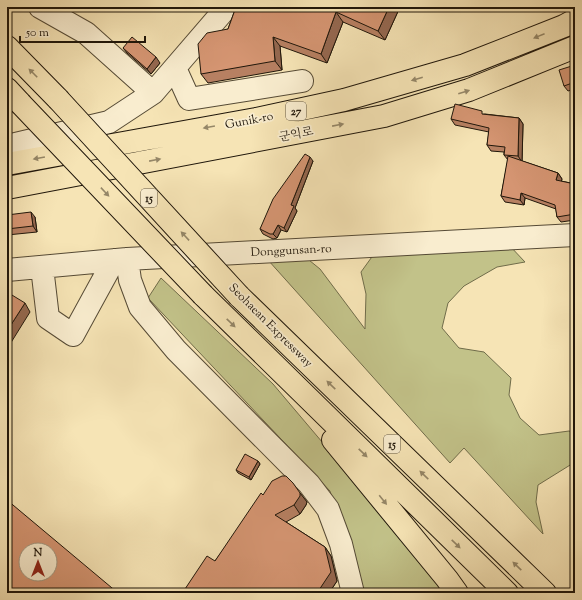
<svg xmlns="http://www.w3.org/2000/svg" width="582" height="600" font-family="'Sorts Mill Goudy','Noto Serif KR',serif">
<rect width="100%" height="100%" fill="#f6e4b5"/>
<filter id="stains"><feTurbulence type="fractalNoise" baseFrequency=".005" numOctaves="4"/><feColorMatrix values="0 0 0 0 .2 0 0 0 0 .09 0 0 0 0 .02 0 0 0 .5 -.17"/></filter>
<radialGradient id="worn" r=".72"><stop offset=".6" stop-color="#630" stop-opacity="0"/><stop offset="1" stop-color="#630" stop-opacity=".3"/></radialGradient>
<path fill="#c2c289" stroke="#706c4a" d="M509,245l16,17 -28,5 -33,19 -16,17 -6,25 17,20 25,4 27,26 -2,17 11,23 19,17 30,-4 6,2v29l-37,23 -2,17 7,32 -79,-86 -14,15 -182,-203 36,-4 16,13 45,60 1,-35 -5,-22 13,-18z
M161,278l112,106 149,176 21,33h-84l-29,-102 -182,-193z"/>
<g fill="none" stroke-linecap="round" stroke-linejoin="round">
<g stroke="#554a35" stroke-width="24">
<path id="minor" d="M175,68l14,31 113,-18
M153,93l74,-86
M7,146l102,-24 44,-29 -67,-60 -46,-26
M127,259l3,21 10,27 36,43 133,134 19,25 13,35 12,49
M42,267l6,51 25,17 41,-75
M7,270l120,-11 448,-24"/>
</g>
<g stroke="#1f160a" stroke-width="24">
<path id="highway" d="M7,47l51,52
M7,89l13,14
M7,164l249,-45 88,-19 121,-35 99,-39 11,-6
M7,188l377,-72 85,-26 106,-43
M203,295l304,298
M239,296l306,297
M333,440l114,139 10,14"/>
</g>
<use href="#minor" stroke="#f9edcf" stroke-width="22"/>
<use href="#highway" stroke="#f6e4b5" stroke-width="22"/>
<g stroke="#1f160a" stroke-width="24" stroke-linecap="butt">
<path id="highway-bridge" d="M58,99l181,197
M20,103l183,192"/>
</g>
<use href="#highway-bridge" stroke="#f6e4b5" stroke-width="22"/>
</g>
<path fill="#b78062" stroke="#1f160a" d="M236,7h164l-15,33 -42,-18 -16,41 -47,-17 2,24 -74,13 -7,-9 27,-45z
M123,48l37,15 -9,11 -24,-21z
M575,65v24l-7,2 -4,-5z
M485,114l34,4 4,6 -1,37 36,12 4,6 -1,2 14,3v36l-14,2 -4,-5 -1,-8 -31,-11 -1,7 -19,-3 -4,-6 7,-36 -4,-5v-3l-13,-1 -4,-6 2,-13 -34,-7 -4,-6z
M313,161l-18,47 2,3 -10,21 -6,-2 -4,8 -4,1 -10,-5 -3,-5z
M7,215l28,2 2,15 -30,3z
M258,461l2,3 -9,16 -13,-7 -2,-3z
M300,493l7,9 -1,3 -6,9 -14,8 39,25 6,9 6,25 -8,12h-141l-3,-4 30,-28 48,-66z"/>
<path fill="#956850" stroke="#1f160a" d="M389,7h11l-15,33 -7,-9z
M336,12l7,10 -16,41 -6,-9z
M273,37l7,9 2,24 -7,-9z
M156,57l4,6 -9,11 -4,-5z
M519,118l4,6 -1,38 -4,-6z
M310,157l3,4 -18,47 2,3 -10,21 -3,-4 7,-23z
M558,173l4,6 -2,7 -4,-6z
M521,193l4,5 -1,7 -4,-5z
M31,212l4,5 2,15 -4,-6z
M278,225l3,5 -4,8 -4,-4z
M25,303l5,9 -23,37v-18z
M258,461l2,3 -9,16 -2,-3z
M300,493l7,9 -1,3 -6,9 -6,-9z
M325,547l6,9 6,25 -8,12h-12z"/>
<path fill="#d59572" stroke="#1f160a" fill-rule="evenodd" d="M236,7h153l-11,24 -42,-19 -15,42 -48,-17 2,24 -74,13 -3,-30 9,-11 21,-4z
M132,37l24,20 -9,12 -24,-21z
M575,65v17l-11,4 -5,-16z
M455,104l27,7v3l37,4 -1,38 -14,-1 1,-8 -18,-2 2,-17 -38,-9z
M305,154l5,3 -19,48 3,1 -10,22 -6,-3 -5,9h-3l-10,-5 13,-30z
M508,156l50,17 -2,7 19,4v30l-18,3 -2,-12 -34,-12 -1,7 -19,-4z
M31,212l2,14 -26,3v-14z
M7,292l18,11 -18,28z
M245,454l13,7 -9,16 -13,-7z
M282,476h4l7,7 7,10v3l-6,9 -19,10 50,32 6,25 -14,21h-126l-6,-4 22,-33 8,5 46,-68 2,2 9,-14z
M7,500l111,93h-111zM26,550h24v24h-24z"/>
<defs><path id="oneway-solid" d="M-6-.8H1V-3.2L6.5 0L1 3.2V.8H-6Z"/></defs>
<g fill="#958768">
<use href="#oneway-solid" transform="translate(539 36) rotate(158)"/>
<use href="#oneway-solid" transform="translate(33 73) rotate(-135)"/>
<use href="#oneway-solid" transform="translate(417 79) rotate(164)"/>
<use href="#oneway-solid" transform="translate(464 92) rotate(-17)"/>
<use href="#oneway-solid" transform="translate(338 125) rotate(-11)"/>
<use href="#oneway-solid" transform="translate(209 127) rotate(170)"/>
<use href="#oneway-solid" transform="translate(39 158) rotate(170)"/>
<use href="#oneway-solid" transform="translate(155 160) rotate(-11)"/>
<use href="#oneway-solid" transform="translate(105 192) rotate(47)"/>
<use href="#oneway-solid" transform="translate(185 236) rotate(-133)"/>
<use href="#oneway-solid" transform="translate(231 323) rotate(44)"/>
<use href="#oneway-solid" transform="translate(331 385) rotate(-136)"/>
<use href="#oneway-solid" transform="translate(363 453) rotate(44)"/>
<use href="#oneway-solid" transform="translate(424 475) rotate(-136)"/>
<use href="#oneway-solid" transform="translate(383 500) rotate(51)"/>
<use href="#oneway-solid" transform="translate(456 544) rotate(44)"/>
<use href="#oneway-solid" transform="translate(517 566) rotate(-136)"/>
</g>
<g text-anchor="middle" stroke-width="3.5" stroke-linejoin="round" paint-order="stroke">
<g fill="#f9edcf" stroke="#605645" stroke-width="1">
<rect x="286" y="102" width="20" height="18" rx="3"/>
<rect x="141" y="189" width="16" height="18" rx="3"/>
<rect x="384" y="435" width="16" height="18" rx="3"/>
</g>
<g font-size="11" font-weight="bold" fill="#1f160a">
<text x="296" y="115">27</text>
<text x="149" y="202">15</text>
<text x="392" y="448">15</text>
</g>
<g font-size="12" fill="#1f160a" stroke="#f9edcf">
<text transform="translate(249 120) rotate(-11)" y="4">Gunik-ro</text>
<text transform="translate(296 134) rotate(-11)" y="4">군익로</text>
<text transform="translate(291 250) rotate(-3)" y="4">Donggunsan-ro</text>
<text transform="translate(271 325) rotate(45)" y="4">Seohaean Expressway</text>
</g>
</g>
<rect width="582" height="600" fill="none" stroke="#f6e4b5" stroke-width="24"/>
<rect x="8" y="8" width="566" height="584" fill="none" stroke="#1f160a" stroke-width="2"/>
<rect x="12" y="12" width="558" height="576" fill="none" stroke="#1f160a"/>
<g transform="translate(38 562)"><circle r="19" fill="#f9edcf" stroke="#a29780"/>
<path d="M0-3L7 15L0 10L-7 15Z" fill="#8f2418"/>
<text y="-6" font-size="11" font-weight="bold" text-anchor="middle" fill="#1f160a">N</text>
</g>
<path d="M20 36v6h125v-6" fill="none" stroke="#1f160a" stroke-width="2"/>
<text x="26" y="36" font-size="12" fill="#1f160a" stroke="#f9edcf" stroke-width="3" paint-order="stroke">50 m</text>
<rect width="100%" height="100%" filter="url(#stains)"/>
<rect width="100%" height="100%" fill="url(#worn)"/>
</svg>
